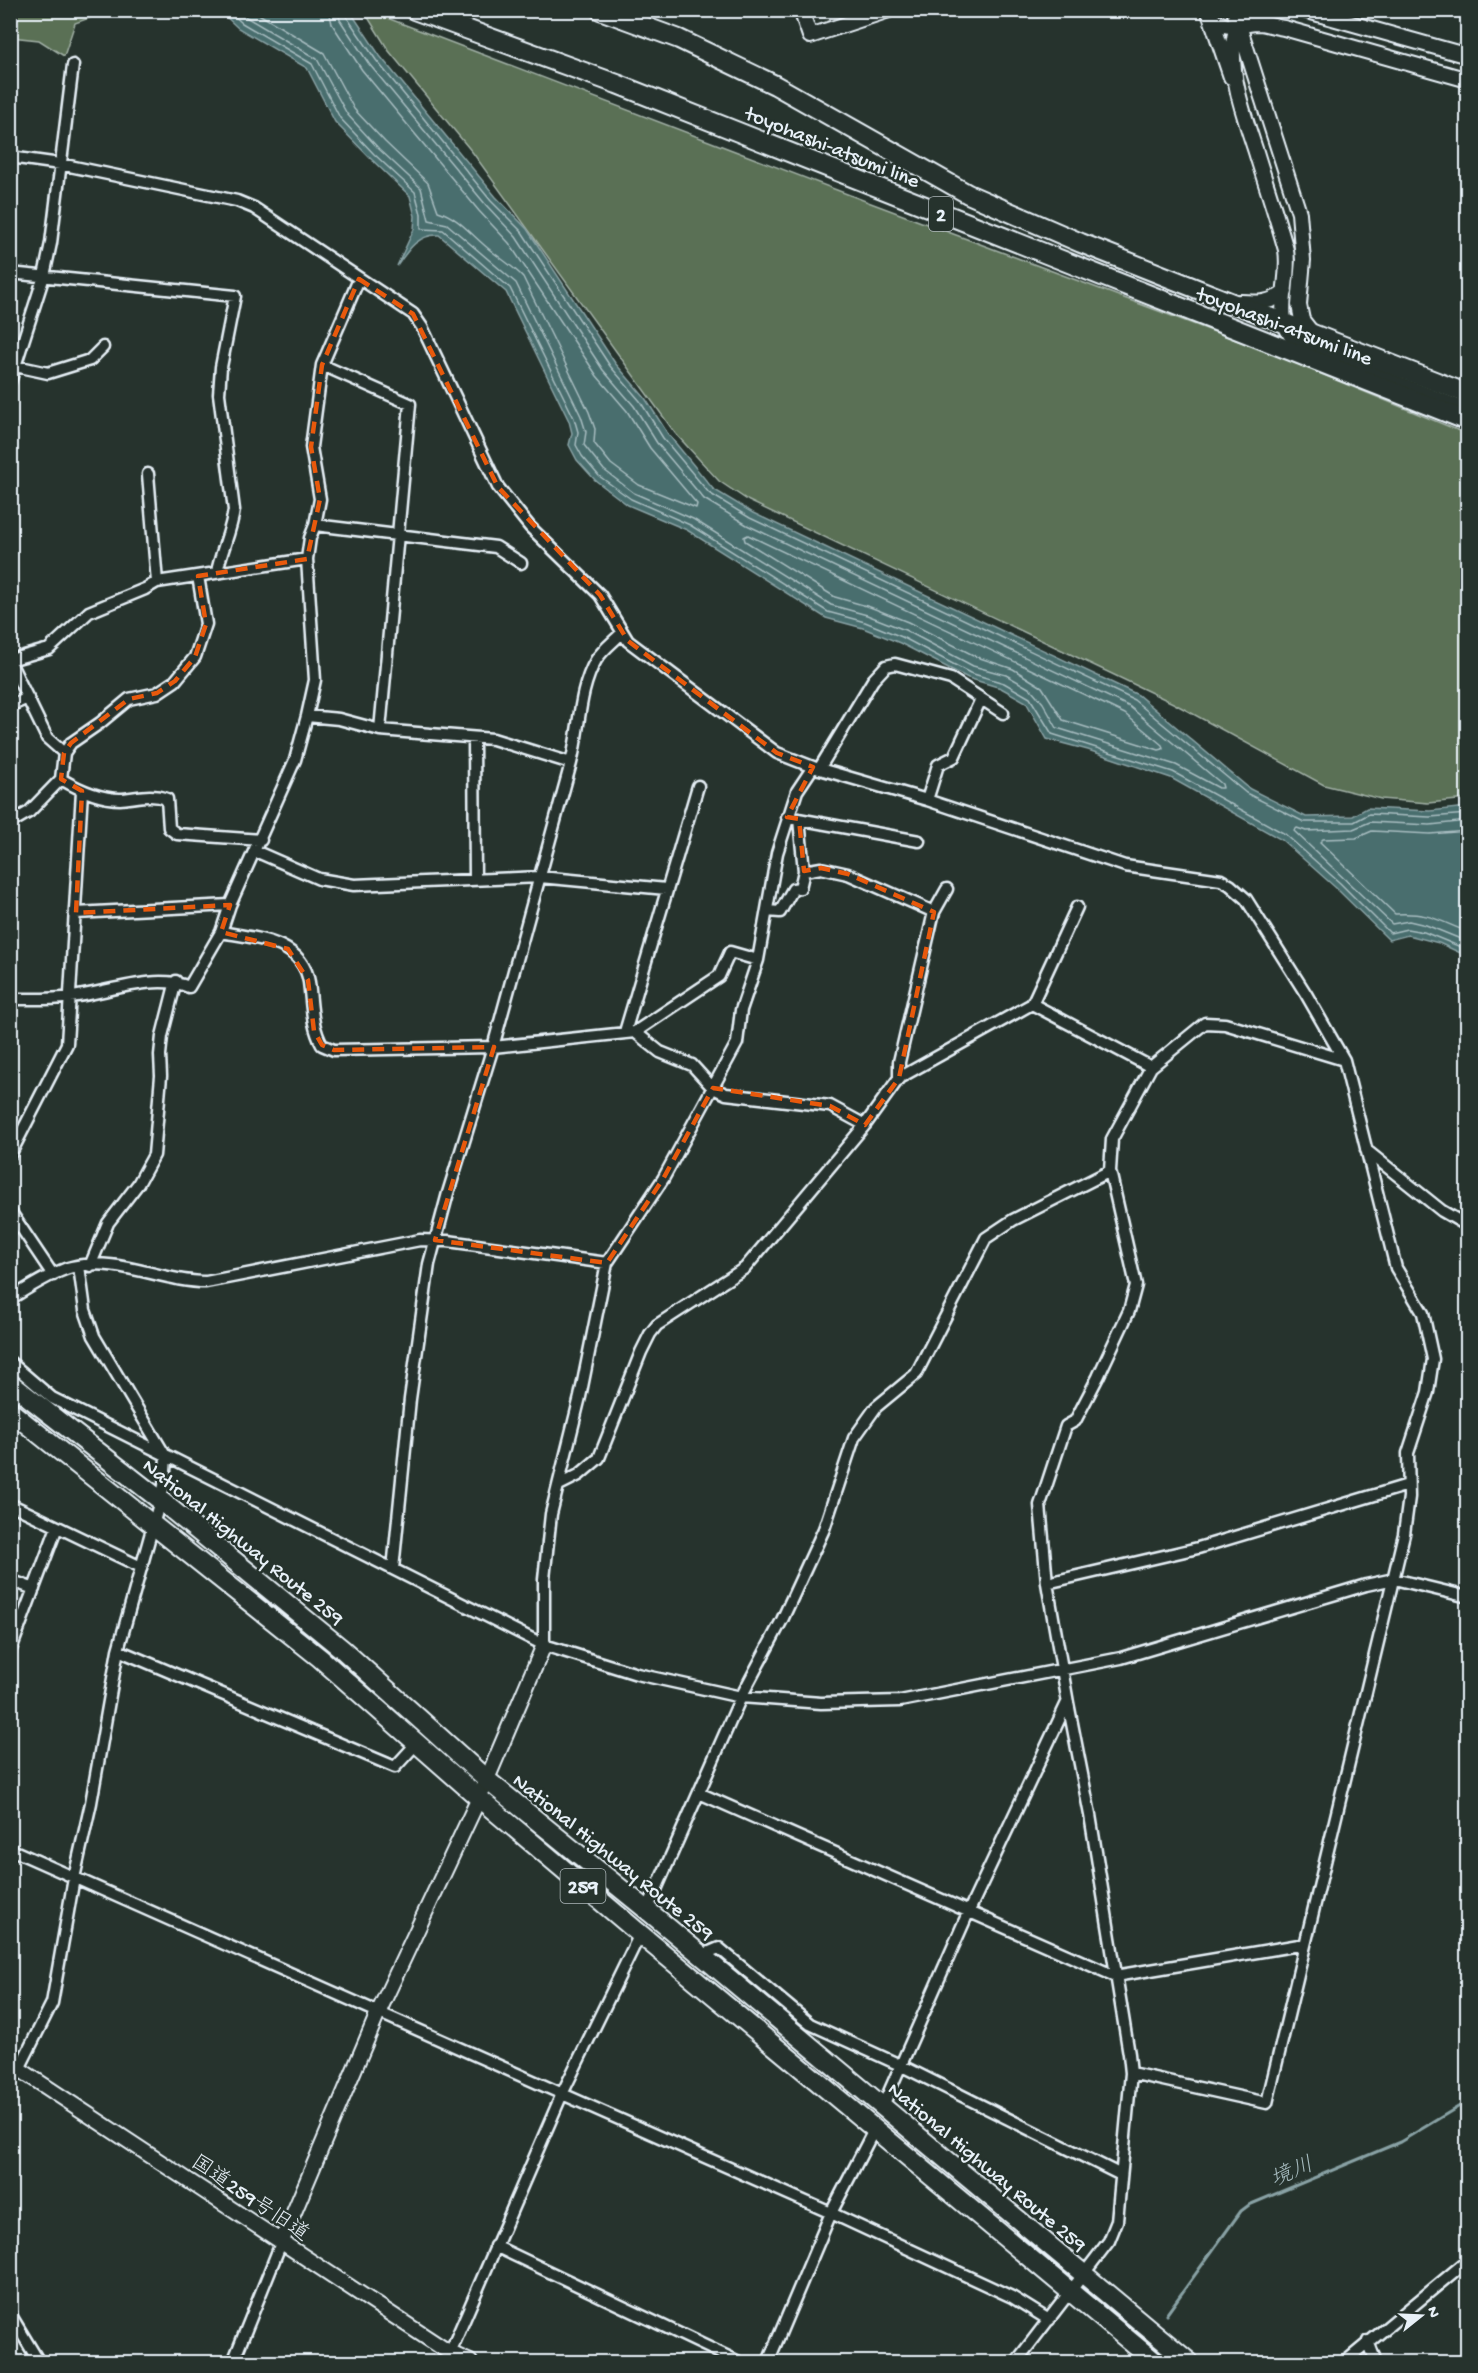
<svg xmlns="http://www.w3.org/2000/svg" width="1478" height="2373" font-family="'Gochi Hand','Klee One',sans-serif">
<rect width="100%" height="100%" fill="#26332d"/>
<filter id="ink" filterUnits="userSpaceOnUse"><feTurbulence type="fractalNoise" baseFrequency=".0167" numOctaves="2"/><feDisplacementMap in="SourceGraphic" scale="12" xChannelSelector="R" yChannelSelector="G"/><feConvolveMatrix kernelMatrix="1 2 1 2 8 2 1 2 1" color-interpolation-filters="sRGB"/></filter>
<g filter="url(#ink)">
<path fill="#5a7054" stroke="#a1b0a6" stroke-width="1.5" d="M11,10h98v1l-34,12 -11,33 -25,-16 -28,-3z
M364,11h5l499,191 400,150 199,82v365l-39,4 -47,-4 -57,-14 -151,-82 -424,-202 -30,-20 -44,-48 -202,-280 -84,-102z"/>
<path fill="#496e6e" stroke="#89a2a5" stroke-width="1.5" d="M220,11h130l30,45 116,141 31,32 88,134 30,35 23,36 45,55 40,24 385,182 112,94 56,28 47,-1 14,-8 63,3 37,-4v149l-28,-13 -31,-8 -19,5 -53,-52 -54,-48 -111,-62 -83,-28 -41,-11 -21,-37 -25,-14 -33,-10 -68,-35 -37,-15 -37,-10 -139,-88 -59,-25 -33,-25 -18,-20 -8,-15 3,-12 -3,-12 -63,-129 -67,-57c-21,-1 -31,15 -42,31l17,-37 1,-13 -5,-20 -40,-38 -35,-36 -28,-54 -69,-40z"/>
<g fill="none" stroke-linecap="round" stroke-linejoin="round">
<path stroke="#a8bdc1" stroke-width="1.5" d="M228,10l14,13 70,41 28,54 34,36 41,38 6,22v15l22,1 67,58 64,130 4,14 -2,13 6,11 17,20 32,23 59,26 138,87 37,10 37,15 68,36 34,10 26,15 22,36 121,38 112,62 55,49 50,50 17,-4 17,3 44,18
M239,10l7,7 71,42 30,55 32,35 42,39 8,32 18,4 69,59 65,133 5,16 -2,13 20,25 30,23 59,26 138,86 36,10 38,15 68,36 33,9 26,15 11,13 14,25 119,37 43,23h4l-1,-4 -92,-77 -383,-182 -43,-26 -47,-56 -23,-37 -31,-36 -87,-133 -30,-32 -117,-141 -29,-44 -2,-10
M252,10l72,43 30,56 31,33 43,41 10,28c19,6 30,20 45,33 13,12 28,20 40,33l66,135 6,17 -1,14 17,21 28,21 57,23 1,-4 -47,-56 -23,-37 -30,-35 -88,-133 -30,-32 -117,-141 -30,-46 -3,-14
M346,10v6l30,44 115,141 31,31 88,134 30,35 23,37 46,55 41,25 384,182 112,93 58,29h50l15,-8 61,3 38,-3
M748,535l377,179 37,31 1,4 -4,1 -96,-30 -21,-33 -29,-18 -36,-12 -69,-35 -38,-15 -35,-10 -90,-56 -1,-4z
M1468,821l-38,4 -60,-3 -17,7 -47,2 -9,-3 -3,3 98,93 17,-3 17,4 42,17
M1468,831l-38,3 -58,-3 -16,7 -33,1 -3,3 75,72c34,-2 42,6 73,18"/>
<path stroke="#89a2a5" stroke-width="3" d="M1166,2315l75,-104 8,-6 151,-63 68,-41
M1131,2362h1"/>
<g stroke="#e8f1f8" stroke-width="15">
<path id="minor" d="M10,157l50,7 177,37 17,7 159,106 9,13 76,160 32,40 70,68 28,46 149,112 36,14 114,33 198,66 96,14 9,5 16,14 60,95 38,66
M10,273l225,23 -14,71 -2,27 15,116c-3,22 -13,41 -17,62
M11,365l37,8 42,-13 13,-13
M322,365l88,39 -30,326
M10,382l34,-106 7,-33 22,-178
M148,474l9,108
M315,525l181,22 25,16
M10,660l39,-11 40,-37 56,-23 12,-7 150,-23
M10,662l37,76 17,15 -3,26 -32,33 -19,11
M10,706l18,-8
M307,716l32,3 41,11 113,9 78,24
M474,738l1,141
M64,753l7,-10 29,-20 29,-24 28,-6 18,-12 20,-24 11,-33 -8,-48
M819,769l54,-89 13,-14 9,-2 56,15 52,34
M61,779c17,10 38,20 59,20 16,-1 31,-6 47,0l2,29 8,6 84,6
M927,800l11,-35 16,-8 27,-58
M787,817l132,24
M255,851l64,28 35,6 186,-8 126,12
M804,871l17,-3 27,6 86,38
M767,911l13,1 13,-23 7,-1 4,-17 -5,-52
M76,913l154,-8
M221,932c33,6 81,8 88,50 3,22 2,43 13,63l12,5 159,-3 142,-15 84,-56 11,-24 28,8 19,-107 20,-62 16,-24
M10,999c20,0 41,1 61,-2 36,-4 83,-24 118,-10l32,-55 9,-27 65,-145 12,-44 8,-36 -8,-121 3,-21 5,-13 5,-26 -9,-52 11,-82 37,-86
M1032,1004l45,-97
M625,1032l73,-246
M635,1032l25,20 32,13 21,23 13,6 104,12 35,19
M899,1078v-16l35,-150 13,-23
M1366,1150l76,61 26,15
M10,1155l57,-111 15,-253
M10,1211l43,64
M90,1266l18,-43 30,-39 16,-29 7,-79 -1,-21 2,-19 14,-55
M10,1299c16,-10 44,-28 62,-32 45,-11 90,15 134,15l214,-42 28,1 159,22
M10,1362l42,36 492,247 93,29 104,23 80,6 79,-2 221,-43 245,-73 28,-6 74,18
M559,1485l20,-10 20,-17 42,-106 9,-18 7,-9 88,-57 120,-143 34,-47 133,-74 119,63
M10,1504l131,63
M393,1569l17,-170 19,-135 19,-71 45,-146 78,-284c9,-34 7,-72 25,-103 6,-10 18,-19 26,-27
M10,1580l24,9
M1047,1583l151,-35 210,-63
M544,1645v-66l7,-65 29,-117 27,-134 56,-84 74,-136 4,-33 17,-50
M118,1650l277,117 22,-24
M10,1652l47,-125
M699,1793l416,183 190,-32
M10,1849l821,364 181,84 37,23
M647,1910l94,-213 41,-77 42,-91 30,-91 22,-31 40,-33 70,-136 27,-18 97,-49
M700,1956l19,-8 91,76 90,41 221,110
M19,2069l33,-66 22,-125 17,-75 27,-153 46,-164 2,-29 -72,-121 -9,-26 -6,-44
M882,2108l86,-195 99,-210
M495,2246l244,116
M10,2314l29,48
M1368,2341l8,21
M233,2362l48,-119
M446,2362l116,-268 78,-160
M768,2362l63,-149 44,-85
M1016,2362l93,-121 8,-20 14,-148 -2,-19 -39,-239 -22,-112 -21,-120 -7,-78 26,-79 9,-5 23,-44 31,-66 7,-26 -26,-114 2,-32 39,-72 54,-44 20,1 119,36 52,208 27,45 10,46 -5,33 -20,61 1,44 -5,37 -137,569 -136,-30
M1345,2362l123,-102"/>
</g>
<g stroke="#e8f1f8" stroke-width="18">
<path id="tertiary" d="M801,10l9,26 79,-26
M1234,10l65,203 4,47 -4,45 3,15 11,14
M1248,10c-7,9 -14,22 -15,34 -2,37 12,74 23,108 10,33 21,65 30,98 6,36 -19,73 17,96l165,65
M1304,10l164,46
M1210,15l21,62
M1210,16c15,17 32,7 50,7 8,1 16,4 24,5l184,52
M1240,302c17,1 31,2 45,-10
M10,2063l440,290 20,9
M281,2243l97,-230 101,-215 65,-153"/>
</g>
<g stroke="#e8f1f8" stroke-width="22">
<path id="primary" d="M414,10l203,74 851,337
M600,10l79,29 96,46 193,109 113,49 149,59 238,92"/>
</g>
<g stroke="#e8f1f8" stroke-width="22">
<path id="trunk" d="M10,1383l150,117 182,149 145,131 160,130 542,452
M10,1411l310,247 159,140 161,136 515,428"/>
</g>
<use href="#minor" stroke="#26332d" stroke-width="10"/>
<use href="#tertiary" stroke="#26332d" stroke-width="14"/>
<use href="#primary" stroke="#26332d" stroke-width="18"/>
<use href="#trunk" stroke="#26332d" stroke-width="18"/>
</g>
</g>
<path fill="none" stroke="#e8590c" stroke-width="4.5" stroke-dasharray="12 8" stroke-linejoin="round" d="M359,279l54,35 85,173 102,108 28,46 149,112 36,14 -26,50 12,2 5,52 17,-3 27,6 86,38 -35,166 -34,47 -35,-19 -117,-18 -50,91 -56,84 -172,-23 59,-193 -160,3 -12,-5 -8,-14 -6,-51 -20,-31 -67,-17 9,-27 -154,8 6,-122 -21,-12 3,-26 7,-10 58,-44 28,-6 18,-12 20,-24 11,-33 -8,-48 109,-17 13,-60 -9,-52 11,-82z"/>
<g text-anchor="middle" stroke-width="5" stroke-linejoin="round" paint-order="stroke">
<g fill="#26332d" stroke="#aeb8bb" stroke-width="1.5">
<rect x="929" y="197" width="24" height="34" rx="4.5"/>
<rect x="560.5" y="1869" width="45" height="34" rx="4.5"/>
</g>
<g font-size="20" font-weight="bold" fill="#e8f1f8">
<text x="941" y="221">2</text>
<text x="583" y="1893">259</text>
</g>
<g font-size="21" fill="#e8f1f8" stroke="#26332d">
<text transform="translate(833 146) rotate(22)" y="7">toyohashi-atsumi line</text>
<text transform="translate(1285 325) rotate(21)" y="7">toyohashi-atsumi line</text>
<text transform="translate(244 1541) rotate(39)" y="7">National Highway Route 259</text>
<text transform="translate(614 1856) rotate(39)" y="7">National Highway Route 259</text>
<text transform="translate(988 2166) rotate(40)" y="7">National Highway Route 259</text>
<text transform="translate(251 2197) rotate(34)" y="7">国道259号旧道</text>
</g>
<g font-size="22" font-style="italic" fill="#a8bdc1" stroke="#26332d">
<text transform="translate(1291 2170) rotate(-23)" y="8">境川</text>
</g>
</g>
<rect width="1478" height="2373" fill="none" stroke="#26332d" stroke-width="36"/>
<rect x="18" y="18" width="1442" height="2337" fill="none" stroke="#e8f1f8" stroke-width="2" filter="url(#ink)"/>
<g transform="translate(1421 2316) rotate(72)" stroke="#26332d" stroke-width="4.5" paint-order="stroke">
<path d="M0-4.5L10 22L0 15L-10 22Z" fill="#e8f1f8"/>
<text y="-9" font-size="16" font-weight="bold" text-anchor="middle" fill="#e8f1f8">N</text>
</g>
</svg>
